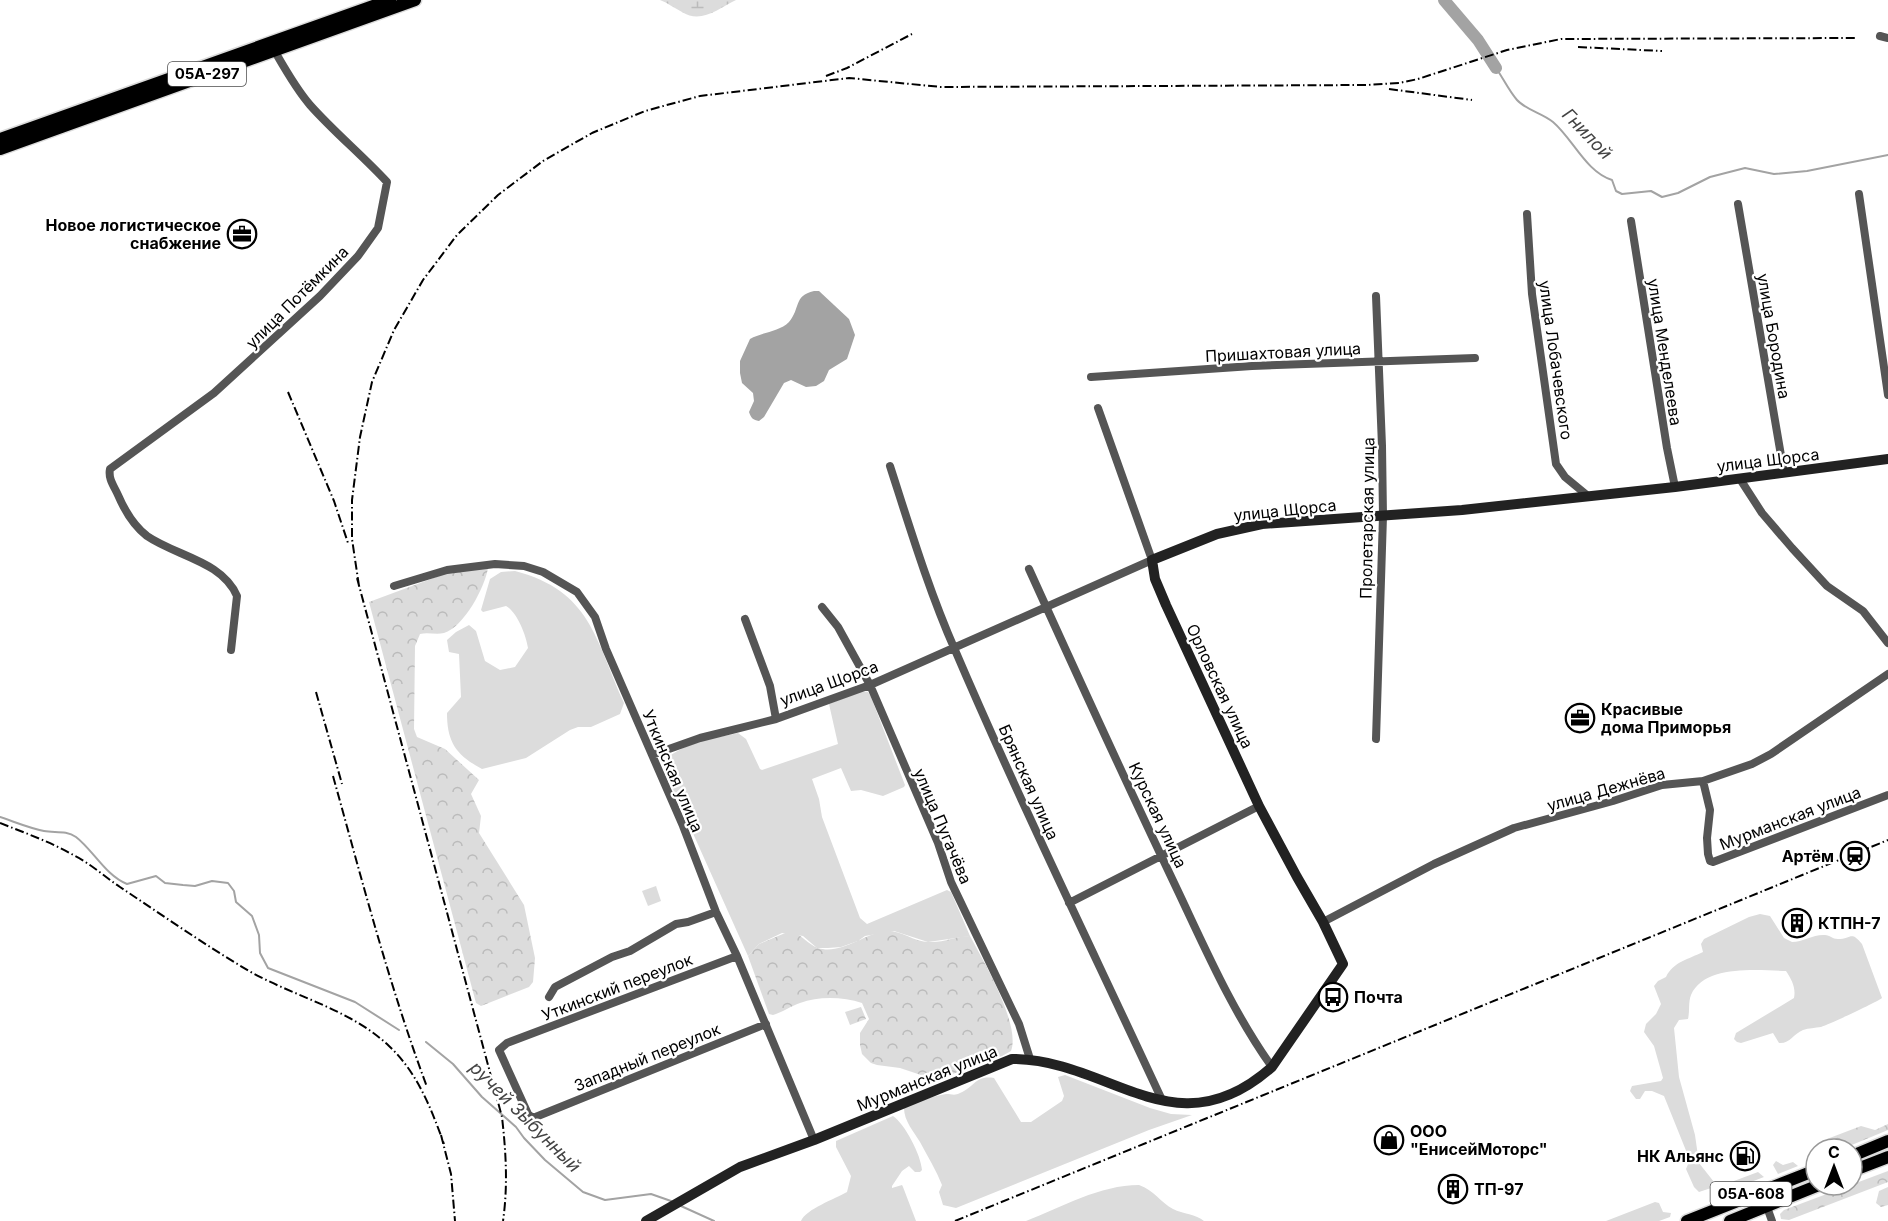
<svg xmlns="http://www.w3.org/2000/svg" width="1888" height="1221" font-family="Inter,sans-serif">
<defs>
<pattern id="forest-crowns" width="20" height="18" patternUnits="userSpaceOnUse" patternTransform="scale(1.5)"><rect width="20" height="18" fill="#dcdcdc"/><path d="M2 6a3 3 0 1 1 6 0M12 15a3 3 0 1 1 6 0" fill="none" stroke="#bbb"/></pattern>
<pattern id="wetland-marsh" width="20" height="14" patternUnits="userSpaceOnUse" patternTransform="scale(1.5)"><rect width="20" height="14" fill="#dcdcdc"/><path d="M1 5h8M5 5V1M11 12h8M15 12V8" fill="none" stroke="#bbb"/></pattern>
</defs>
<rect width="100%" height="100%" fill="#fff"/>
<path fill="#dcdcdc" d="M515,571c76,20 80,68 109,132l-4,11 -29,13h-13l-8,3 -44,28 -44,11c-26,-14 -35,-27 -35,-56l14,-16 -2,-43 -10,-2 -2,-12 9,-8 13,-7 7,6 9,30 15,9 15,-3 13,-19c-2,-13 -11,-36 -22,-42l-23,6 -2,-2 9,-31 11,-7z
M861,691l7,1 3,5 34,88 -1,2 -21,9 -22,-6 -10,1 -10,-23 -29,11 7,20 3,18 38,101 7,6 80,-34 4,2 19,44 -42,6 -34,-11 -29,5 -7,5 -17,6 -13,1h-11l-14,-12 -21,-3 -23,11 -11,12 -83,-185 -1,-10c18,-18 50,-23 74,-28l8,6 14,30 2,1 76,-26 -9,-40z
M1760,914l10,2 14,22 8,4c11,0 22,-8 33,-7 5,0 7,4 13,4 13,0 13,-9 24,5l20,54c-7,5 -52,26 -61,29 -6,1 -12,1 -18,3 -10,4 -13,14 -24,13l-6,-10 -32,10 -4,-1 -3,-3 2,-6 58,-35c2,-10 -2,-18 -8,-27 -27,-1 -82,-7 -95,24 -3,8 -1,16 -3,24l-9,1 -5,8 5,49 16,58 4,28 15,19 -3,6 -12,4 -5,-5 -8,-18 3,-7v-4l-25,-62 -12,-5h-7l-5,8h-4l-6,-8 2,-5 29,-5 2,-3 -9,-32 -10,-14 2,-8 10,-10 5,-10 -7,-18 4,-5 8,-4c7,-15 23,-18 37,-25l-2,-8 3,-5 45,-22z
M1065,1075l85,33 21,6 21,1 -43,15 -193,78 -13,-3 -4,-13 3,-7c-6,-15 -14,-28 -22,-43 -6,-10 -16,-21 -16,-34 11,-6 29,-12 42,-14 5,0 9,2 14,-1 15,-6 15,-18 34,-15l27,44h10l31,-21 2,-5 -6,-19z
M893,1116c12,8 28,39 29,54l-2,2h-5l-6,-6 -7,5 -10,15v2l10,-3 1,2 13,34h-115c5,-12 34,-22 46,-29l4,-16 -15,-29v-6z
M1776,1161l7,4 10,-3 5,4 -20,8 -5,-9z
M1758,1172l6,5 -34,13 -1,-2 5,-7z
M1139,1185c15,5 21,17 34,24 10,5 23,5 31,12h-178c36,-14 74,-36 113,-36z
M1655,1202l4,1 4,9 8,1 -1,4 -11,4h-53z"/>
<path fill="url(#forest-crowns)" d="M488,568c-3,19 -24,59 -44,65 -8,2 -16,-1 -24,1l-5,12 -1,83 3,8 28,12 34,31 -8,14 10,22 -2,17 45,72 11,53 -2,24 -4,5 -48,19 -5,-3 -107,-401 78,-29z
M656,886l5,15 -13,5 -6,-15z
M790,931c12,3 17,13 28,17 22,7 45,-13 66,-17 16,-2 29,11 45,11 14,1 27,-6 41,-6 13,24 51,89 41,115l-9,5 -66,24 -36,-12 -23,-3 -6,-2 -9,-9 -2,-9v-12l9,-14 -7,-16c-19,-6 -43,-7 -62,0 -9,3 -17,9 -27,12l-4,-1 -21,-58 11,-12z
M861,1007l5,12 -16,6 -5,-13z
M1888,1124v6l-46,19h-14l-1,-10 34,-13 14,4z
M1888,1171v11l-99,38 -8,-1 -1,-5 4,-4z
M1888,1187v18l-7,2 -5,-4 3,-12z"/>
<path fill="url(#wetland-marsh)" d="M660,0h76c-18,9 -35,24 -54,12 -8,-4 -14,-9 -22,-12z"/>
<path fill="#a3a3a3" d="M814,291h5l30,28 6,16 -8,24 -18,11 -5,11 -8,5 -10,1 -15,-7 -7,3 -20,34 -5,4c-6,-1 -8,-3 -10,-9l5,-11 -1,-8 -11,-10 -2,-10v-12l10,-22c12,-7 29,-7 39,-17 12,-14 4,-26 25,-31z"/>
<g fill="none" stroke-linecap="round" stroke-linejoin="round">
<path stroke="#a3a3a3" stroke-width="2" d="M1496,68c7,10 13,23 21,32 9,10 25,13 36,22 20,17 33,50 59,58l4,11 6,3 29,-3 11,6 16,-4 32,-16 35,-9 29,6 33,-3 81,-16
M0,817c15,5 29,11 44,14 11,2 22,-1 32,6 17,13 30,39 51,47l29,-8 9,7 18,2 12,1 17,-5 16,2 6,8 2,11 16,14 7,19 1,18 8,15 87,34 44,28
M426,1042l27,22 29,33 34,30 8,11 21,22 38,32 22,8 46,-6 20,7
M681,1206l33,15"/>
<path stroke="#a3a3a3" stroke-width="12" d="M1444,0l34,40 18,28"/>
<g stroke="#dbdbdb" stroke-width="15">
<path id="primary" d="M1852,1156l36,-15
M1852,1171l36,-14
M1687,1221l129,-51
M1730,1221l89,-36"/>
</g>
<g stroke="#dbdbdb" stroke-width="15">
<path id="trunk" d="M0,139l390,-139
M0,149l415,-149"/>
</g>
<path stroke="#555" stroke-width="8" d="M1880,36l8,2
M1859,194l29,201
M1738,204l46,269
M1527,214l5,80 24,170 9,13 23,19
M1631,221l36,227 8,39
M1376,296l6,150 1,70 -7,223
M1091,377l161,-11 223,-8
M890,466c20,62 39,125 65,184 65,152 138,301 207,450
M1740,479l22,34 30,35 35,38 36,25 25,32
M1029,569c48,106 97,213 147,318 29,61 56,124 96,180
M394,586l53,-16 48,-6 29,2 19,6 34,20 18,25 11,32 77,177 33,86 21,44 77,184
M822,607l16,20 32,58 68,158 13,39 68,142 11,35
M745,619l25,67 6,33
M231,650l6,-54c-15,-35 -61,-40 -90,-60 -13,-10 -23,-27 -29,-41 -4,-9 -10,-16 -8,-26l104,-76 106,-97 38,-40 20,-28 9,-46c-25,-27 -53,-50 -77,-77 -14,-16 -25,-36 -36,-55
M652,755l48,-17 76,-19 94,-34 282,-125 -54,-152
M1703,781l7,29 -3,28 1,16 2,7 3,1 175,-67
M1069,903l190,-97
M1323,922l111,-58 80,-36 99,-27 49,-16 41,-4 49,-17 19,-10 117,-80
M737,956l-230,87 -8,7 29,64 5,4 233,-94
M549,997l6,-10 57,-30 18,-6 46,-27 12,-2 28,-10
M1767,1207l5,14"/>
<path stroke="#222" stroke-width="10" d="M646,1221l94,-54 74,-27 198,-81c99,0 163,94 260,8l71,-103 -20,-42 -26,-45 -38,-71 -93,-201 -11,-26 -3,-19 65,-26 45,-10 200,-14 213,-23 213,-28"/>
<use href="#primary" stroke="#000" stroke-width="12"/>
<use href="#trunk" stroke="#000" stroke-width="12"/>
<path stroke="#000" stroke-width="2" stroke-dasharray="9 3 1.5 3" stroke-linecap="butt" d="M1578,47l84,4
M826,76l21,-8 65,-34
M1389,89l83,11
M288,392l46,109 14,42
M357,578l145,539c4,35 6,69 1,104
M359,586l-7,-47v-39l8,-63 12,-55 22,-52 29,-50 34,-45 41,-40 45,-34 49,-28 53,-22 55,-15 149,-18 92,9 426,-2 32,-2 19,-4 89,-29 54,-11 296,-1
M316,692l26,92
M333,776c29,104 56,209 94,311
M0,823c25,10 51,19 75,33 16,8 30,21 45,31 42,28 85,58 129,84 46,26 101,38 140,75 28,26 42,62 55,98
M441,1135l10,39 4,47
M955,1221l933,-381"/>
</g>
<defs>
<g id="office-ring" transform="scale(1.5)"><circle r="9.5" fill="#fff" stroke="#000" stroke-width="1.5"/><path d="M-6-3h4V-5.5h4V-3h4V5H-6ZM-1-4.5V-3h2v-1.5ZM-6 0V1H6V0Z" fill="#000"/></g>
<g id="station-ring" transform="scale(1.5)"><circle r="9.5" fill="#fff" stroke="#000" stroke-width="1.5"/><path d="M-3-6H3Q5-6 5-4V2Q5 4 3 4L4.5 6H3L1.5 4h-3L-3 6H-4.5L-3 4Q-5 4-5 2V-4Q-5-6-3-6ZM-3.5-4v3h7v-3ZM-3.5 1v1.5H-2V1ZM2 1v1.5H3.5V1Z" fill="#000"/></g>
<g id="building-ring" transform="scale(1.5)"><circle r="9.5" fill="#fff" stroke="#000" stroke-width="1.5"/><path d="M-4-6H4V6H1V3H-1V6H-4ZM-2.5-4.3h1.7v1.8h-1.7ZM.8-4.3h1.7v1.8H.8ZM-2.5-1h1.7V.8h-1.7ZM.8-1h1.7V.8H.8Z" fill="#000"/></g>
<g id="bus-ring" transform="scale(1.5)"><circle r="9.5" fill="#fff" stroke="#000" stroke-width="1.5"/><path d="M-5-6H5V4H4V6H2V4H-2V6H-4V4H-5ZM-3.5-4V0h7V-4ZM-3.5 1.2v1.5H-2V1.2ZM2 1.2v1.5H3.5V1.2Z" fill="#000"/></g>
<g id="shop-ring" transform="scale(1.5)"><circle r="9.5" fill="#fff" stroke="#000" stroke-width="1.5"/><path d="M-5-2.5h2.3a2.7 3.5 0 0 1 5.4 0H5L5.5 6h-11ZM-1.5-2.5h3a1.5 2.3 0 0 0-3 0Z" fill="#000"/></g>
<g id="fuel-ring" transform="scale(1.5)"><circle r="9.5" fill="#fff" stroke="#000" stroke-width="1.5"/><path d="M-5.5-6h7V0h2V4h1.3V-2.5L3-4.5l.8-.8L6-3V5H2.5V1h-1V6h-7ZM-4.2-4.7v3.2H.2V-4.7Z" fill="#000"/></g>
</defs>
<g fill-rule="evenodd">
<use href="#office-ring" x="242" y="234"/>
<use href="#office-ring" x="1580" y="718"/>
<use href="#station-ring" x="1855" y="856"/>
<use href="#building-ring" x="1797" y="923"/>
<use href="#bus-ring" x="1333" y="997"/>
<use href="#shop-ring" x="1389" y="1140"/>
<use href="#fuel-ring" x="1745" y="1156"/>
<use href="#building-ring" x="1453" y="1189"/>
</g>
<g text-anchor="middle" stroke-width="4.5" stroke-linejoin="round" paint-order="stroke">
<g fill="#fff" stroke="#4c4c4c" stroke-width="1.5">
<rect x="168" y="62" width="78" height="24" rx="4.5"/>
<rect x="1710.5" y="1182" width="81" height="24" rx="4.5"/>
</g>
<g font-size="15" font-weight="bold" fill="#000">
<text x="207" y="79">05А-297</text>
<text x="1751" y="1199">05А-608</text>
</g>
<g font-size="16" font-weight="bold" fill="#000" stroke="#fff" text-anchor="start">
<text x="221" y="231" text-anchor="end">Новое логистическое<tspan x="221" dy="18">снабжение</tspan></text>
<text x="1601" y="715">Красивые<tspan x="1601" dy="18">дома Приморья</tspan></text>
<text x="1834" y="862" text-anchor="end">Артём</text>
<text x="1818" y="929">КТПН-7</text>
<text x="1354" y="1003">Почта</text>
<text x="1410" y="1137">ООО<tspan x="1410" dy="18">"ЕнисейМоторс"</tspan></text>
<text x="1724" y="1162" text-anchor="end">НК Альянс</text>
<text x="1474" y="1195">ТП-97</text>
</g>
<g font-size="16" fill="#000" stroke="#fff">
<text transform="translate(297 297) rotate(-45)" y="6">улица Потёмкина</text>
<text transform="translate(1774 336) rotate(80)" y="6">улица Бородина</text>
<text transform="translate(1283 352) rotate(-3)" y="6">Пришахтовая улица</text>
<text transform="translate(1665 352) rotate(81)" y="6">улица Менделеева</text>
<text transform="translate(1556 360) rotate(82)" y="6">улица Лобачевского</text>
<text transform="translate(1768 460) rotate(-7)" y="6">улица Щорса</text>
<text transform="translate(1285 510) rotate(-6)" y="6">улица Щорса</text>
<text transform="translate(1367 518) rotate(-89)" y="6">Пролетарская улица</text>
<text transform="translate(829 683) rotate(-20)" y="6">улица Щорса</text>
<text transform="translate(1220 686) rotate(65)" y="6">Орловская улица</text>
<text transform="translate(673 771) rotate(67)" y="6">Уткинская улица</text>
<text transform="translate(1029 782) rotate(66)" y="6">Брянская улица</text>
<text transform="translate(1606 789) rotate(-16)" y="6">улица Дежнёва</text>
<text transform="translate(1158 815) rotate(65)" y="6">Курская улица</text>
<text transform="translate(1790 818) rotate(-21)" y="6">Мурманская улица</text>
<text transform="translate(943 826) rotate(67)" y="6">улица Пугачёва</text>
<text transform="translate(617 987) rotate(-21)" y="6">Уткинский переулок</text>
<text transform="translate(647 1057) rotate(-22)" y="6">Западный переулок</text>
<text transform="translate(927 1078) rotate(-22)" y="6">Мурманская улица</text>
</g>
<g font-size="18" font-style="italic" fill="#444" stroke="#fff">
<text transform="translate(1587 134) rotate(46)" y="6">Гнилой</text>
<text transform="translate(525 1117) rotate(45)" y="6">ручей Зыбунный</text>
</g>
</g>
<g transform="translate(1834 1167)"><circle r="28" fill="#ffffff" stroke="#999999" stroke-width="1.5"/>
<path d="M0-4.5L10 22L0 15L-10 22Z" fill="#000000"/>
<text y="-9" font-size="16" font-weight="bold" text-anchor="middle" fill="#000000">С</text>
</g>
</svg>
